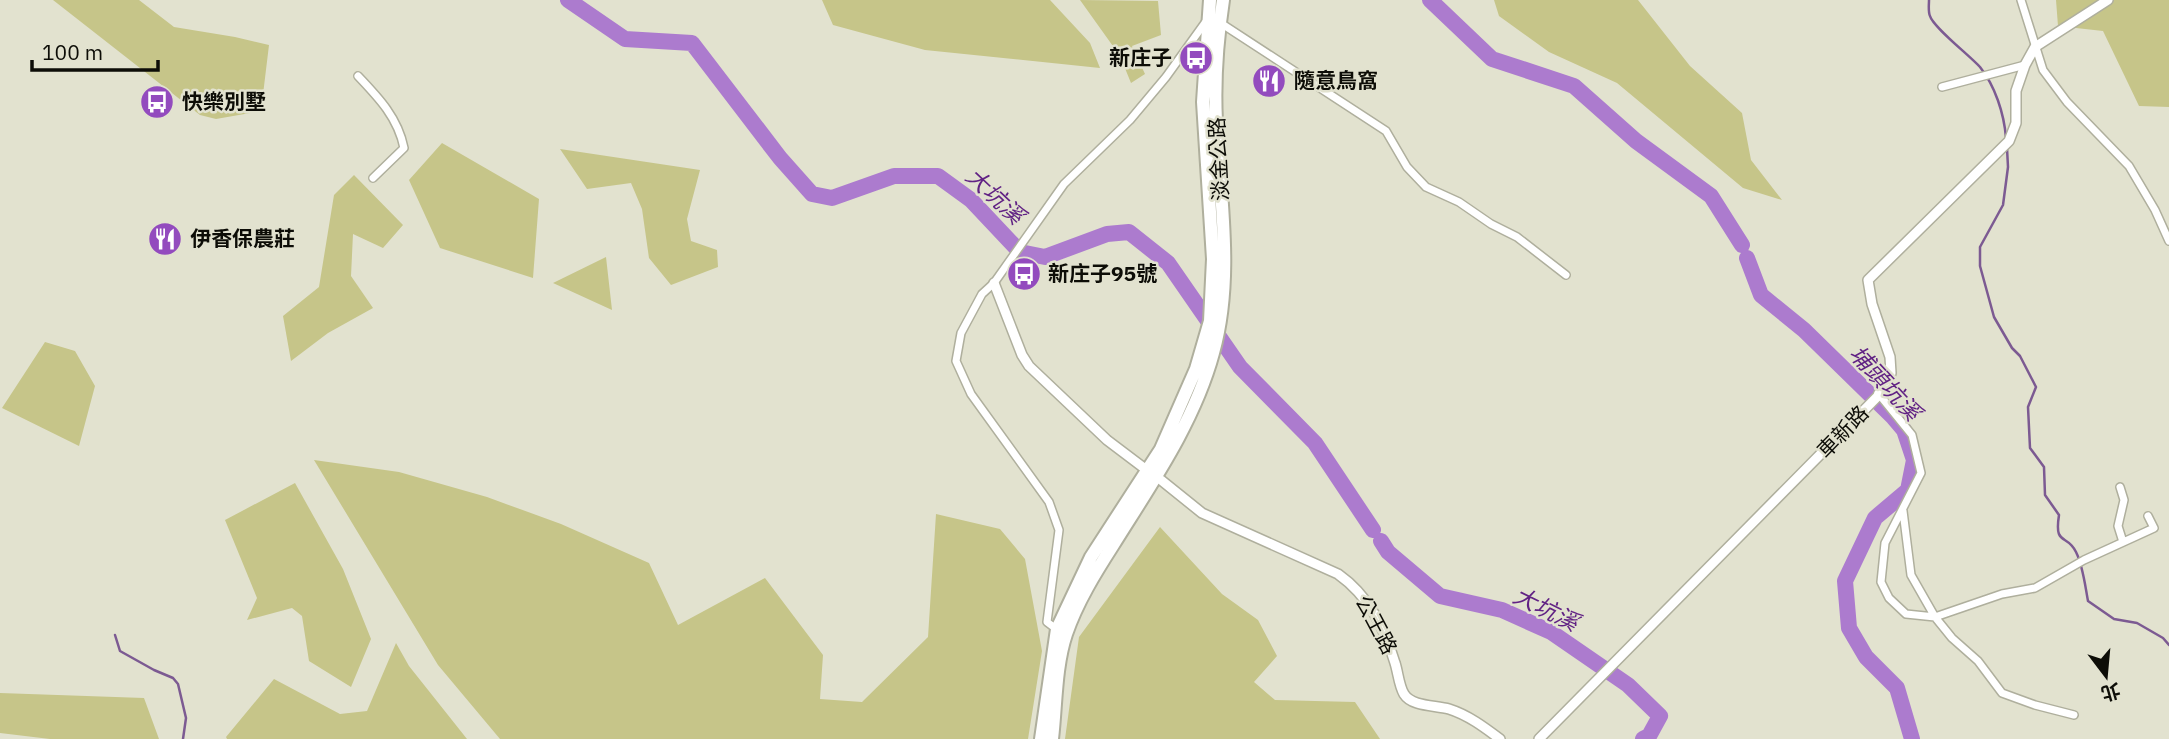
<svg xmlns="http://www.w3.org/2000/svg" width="2169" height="739" font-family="'IBM Plex Sans','Noto Sans TC',sans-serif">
<rect width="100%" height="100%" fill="#e2e2cf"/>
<path fill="#c6c589" d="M53,0h86l35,27 61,10 34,8 -8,66 -45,8 -16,-4z
M822,0h228l40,43 10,25 -175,-18 -92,-25z
M1080,0l78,1 3,34 -29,11 13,28 -14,9 -11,-27z
M1494,0h144l52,66 52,47 9,47 31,40 -39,-12 -126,-105 -68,-31 -50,-36z
M2056,0h113v107l-30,-1 -36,-75 -45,-5z
M442,143l97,56 -6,79 -93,-30 -31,-68z
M560,149l140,21 -13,49 4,22 26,9 1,17 -47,18 -22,-27 -7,-49 -11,-26 -44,6z
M354,175l49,50 -20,23 -30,-14 -2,42 22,32 -45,25 -37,28 -8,-45 36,-29 15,-92z
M606,257l6,53 -59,-27z
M45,342l30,9 20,35 -16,60 -77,-38z
M314,460l85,12 88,25 74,27 88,39 29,62 87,-47 58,77 -3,44 42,3 66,-65 8,-123 64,15 25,30 17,92 -14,88h-528l-62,-74z
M295,483l48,86 28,70 -20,48 -42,-26 -7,-45 -10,-8 -45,12 10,-22 -32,-78z
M1160,527l62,67 36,26 19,36 -23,26 21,18 80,2 25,37h-315l14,-102z
M396,643l13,23 58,73h-240l-1,-2 48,-58 66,35 27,-3z
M0,693l144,5 15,41h-109l-50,-6z"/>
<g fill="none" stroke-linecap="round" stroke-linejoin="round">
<path stroke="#7c5a92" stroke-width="2.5" d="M1929,0c0,5 -1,12 1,16 3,11 39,39 50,51 15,19 24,46 26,71
M2007,148l1,19 -5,38 -23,42v19l14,51 18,31 8,8 16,31 -8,20 2,41 14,19 1,28 14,20c-5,32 8,18 17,37 7,14 9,33 12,49l26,18 23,4 26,15 6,7
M115,635l5,16 34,19 19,8 5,6 8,34 -3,21"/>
<path stroke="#ac7bce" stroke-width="16" d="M568,0l57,39 67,4 88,115 32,36 20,4 62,-22h44l33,24 49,52 25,5 62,-23 22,-2 39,31 72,104 75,76 58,87
M1430,0l62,59 82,27 62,55 75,55 31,49
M1747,258l14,37 43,35 89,87 11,13 10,30 -6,30 -33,28 -30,63 4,47 17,29 31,31 15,51
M1381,541l7,11 52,44 62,14 49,22 77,53 32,31 -11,20 -6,3"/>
<g stroke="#afaf9d" stroke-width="10">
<path id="minor" d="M2021,0l22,70 24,32 62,64 26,44 14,31
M1219,22l167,109 21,36 19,20 33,15 32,22 26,13 49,38
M358,76c21,22 40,42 46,72l-31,30
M1942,87l83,-22
M1878,393l34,42 9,38 -36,70 -4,39 8,16 17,16 29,3 67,-23 33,-6 49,-28 70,-32 -6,-12
M2120,487l4,13 -6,26 5,16
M1903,511l8,64 24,42 17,21 26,23 24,32 33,12 39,10
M1059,631l-12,-9 12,-92 -10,-28 -78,-108 -15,-33 5,-28 21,-39 12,-11 70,-99 66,-64 36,-43 41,-57"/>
</g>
<g stroke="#afaf9d" stroke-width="12">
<path id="tertiary" d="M994,283l28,72 7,11 78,74 37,28
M1161,480l41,33 136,61c31,22 46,53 57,89 3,9 4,23 9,31 8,13 32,11 45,15 19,6 35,18 51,30
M1539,739l338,-342 11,-15 3,-9 -1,-16 -18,-53 -4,-24 141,-139 7,-18v-32l9,-26 10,-18 73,-47"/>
</g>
<g stroke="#afaf9d" stroke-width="16">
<path id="primary" d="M1041,739l16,-110 34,-72 70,-108 35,-80 14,-48 3,-62 -10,-157 7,-102
M1052,739c4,-34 3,-72 14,-105 11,-32 29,-61 47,-89 38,-61 81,-122 100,-192 21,-75 7,-155 3,-232 -2,-40 1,-81 7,-121"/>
</g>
<use href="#minor" stroke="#fff" stroke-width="7"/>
<use href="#tertiary" stroke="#fff" stroke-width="9"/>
<use href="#primary" stroke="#fff" stroke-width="12"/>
</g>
<defs>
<g id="bus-disc" transform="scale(1.75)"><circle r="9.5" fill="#934bbe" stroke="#e2e2cf"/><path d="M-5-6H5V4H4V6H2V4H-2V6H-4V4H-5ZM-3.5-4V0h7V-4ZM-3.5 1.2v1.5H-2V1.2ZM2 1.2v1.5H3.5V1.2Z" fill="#fff"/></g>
<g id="restaurant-disc" transform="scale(1.75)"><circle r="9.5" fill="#934bbe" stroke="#e2e2cf"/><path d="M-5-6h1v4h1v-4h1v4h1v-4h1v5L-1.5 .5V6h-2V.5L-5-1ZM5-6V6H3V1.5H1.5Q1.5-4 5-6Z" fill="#fff"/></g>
</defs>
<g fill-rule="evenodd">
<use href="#bus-disc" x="1196" y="58"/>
<use href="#restaurant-disc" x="1269" y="81"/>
<use href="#bus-disc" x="157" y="102"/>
<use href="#restaurant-disc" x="165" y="239"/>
<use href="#bus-disc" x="1024" y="274"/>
</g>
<g text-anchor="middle" stroke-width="5" stroke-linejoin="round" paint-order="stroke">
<g font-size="21" font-weight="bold" fill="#0d0d07" stroke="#e2e2cf" text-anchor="start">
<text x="1172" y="65" text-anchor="end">新庄子</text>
<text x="1294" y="88">隨意鳥窩</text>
<text x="182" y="109">快樂別墅</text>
<text x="190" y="246">伊香保農莊</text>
<text x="1048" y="281">新庄子95號</text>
</g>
<g font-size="21" fill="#0d0d07" stroke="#e2e2cf">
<text transform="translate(1219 159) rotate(-93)" y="7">淡金公路</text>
<text transform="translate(1843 432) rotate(-46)" y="7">車新路</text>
<text transform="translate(1376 625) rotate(62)" y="7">公王路</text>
</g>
<g font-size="23" font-style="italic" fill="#612284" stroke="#e2e2cf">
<text transform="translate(995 196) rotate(43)" y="8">大坑溪</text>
<text transform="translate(1885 383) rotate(47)" y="8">埔頭坑溪</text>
<text transform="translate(1546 609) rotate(26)" y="8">大坑溪</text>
</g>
</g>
<g transform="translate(2106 676) rotate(164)" stroke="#e2e2cf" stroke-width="5" paint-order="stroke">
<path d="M0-5L12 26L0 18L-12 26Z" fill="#0d0d07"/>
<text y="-10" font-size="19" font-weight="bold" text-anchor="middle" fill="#0d0d07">北</text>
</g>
<path d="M32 60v10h126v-10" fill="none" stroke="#0d0d07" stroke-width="3.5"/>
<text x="42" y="60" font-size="21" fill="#0d0d07" stroke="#e2e2cf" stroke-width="5" paint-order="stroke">100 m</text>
</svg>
